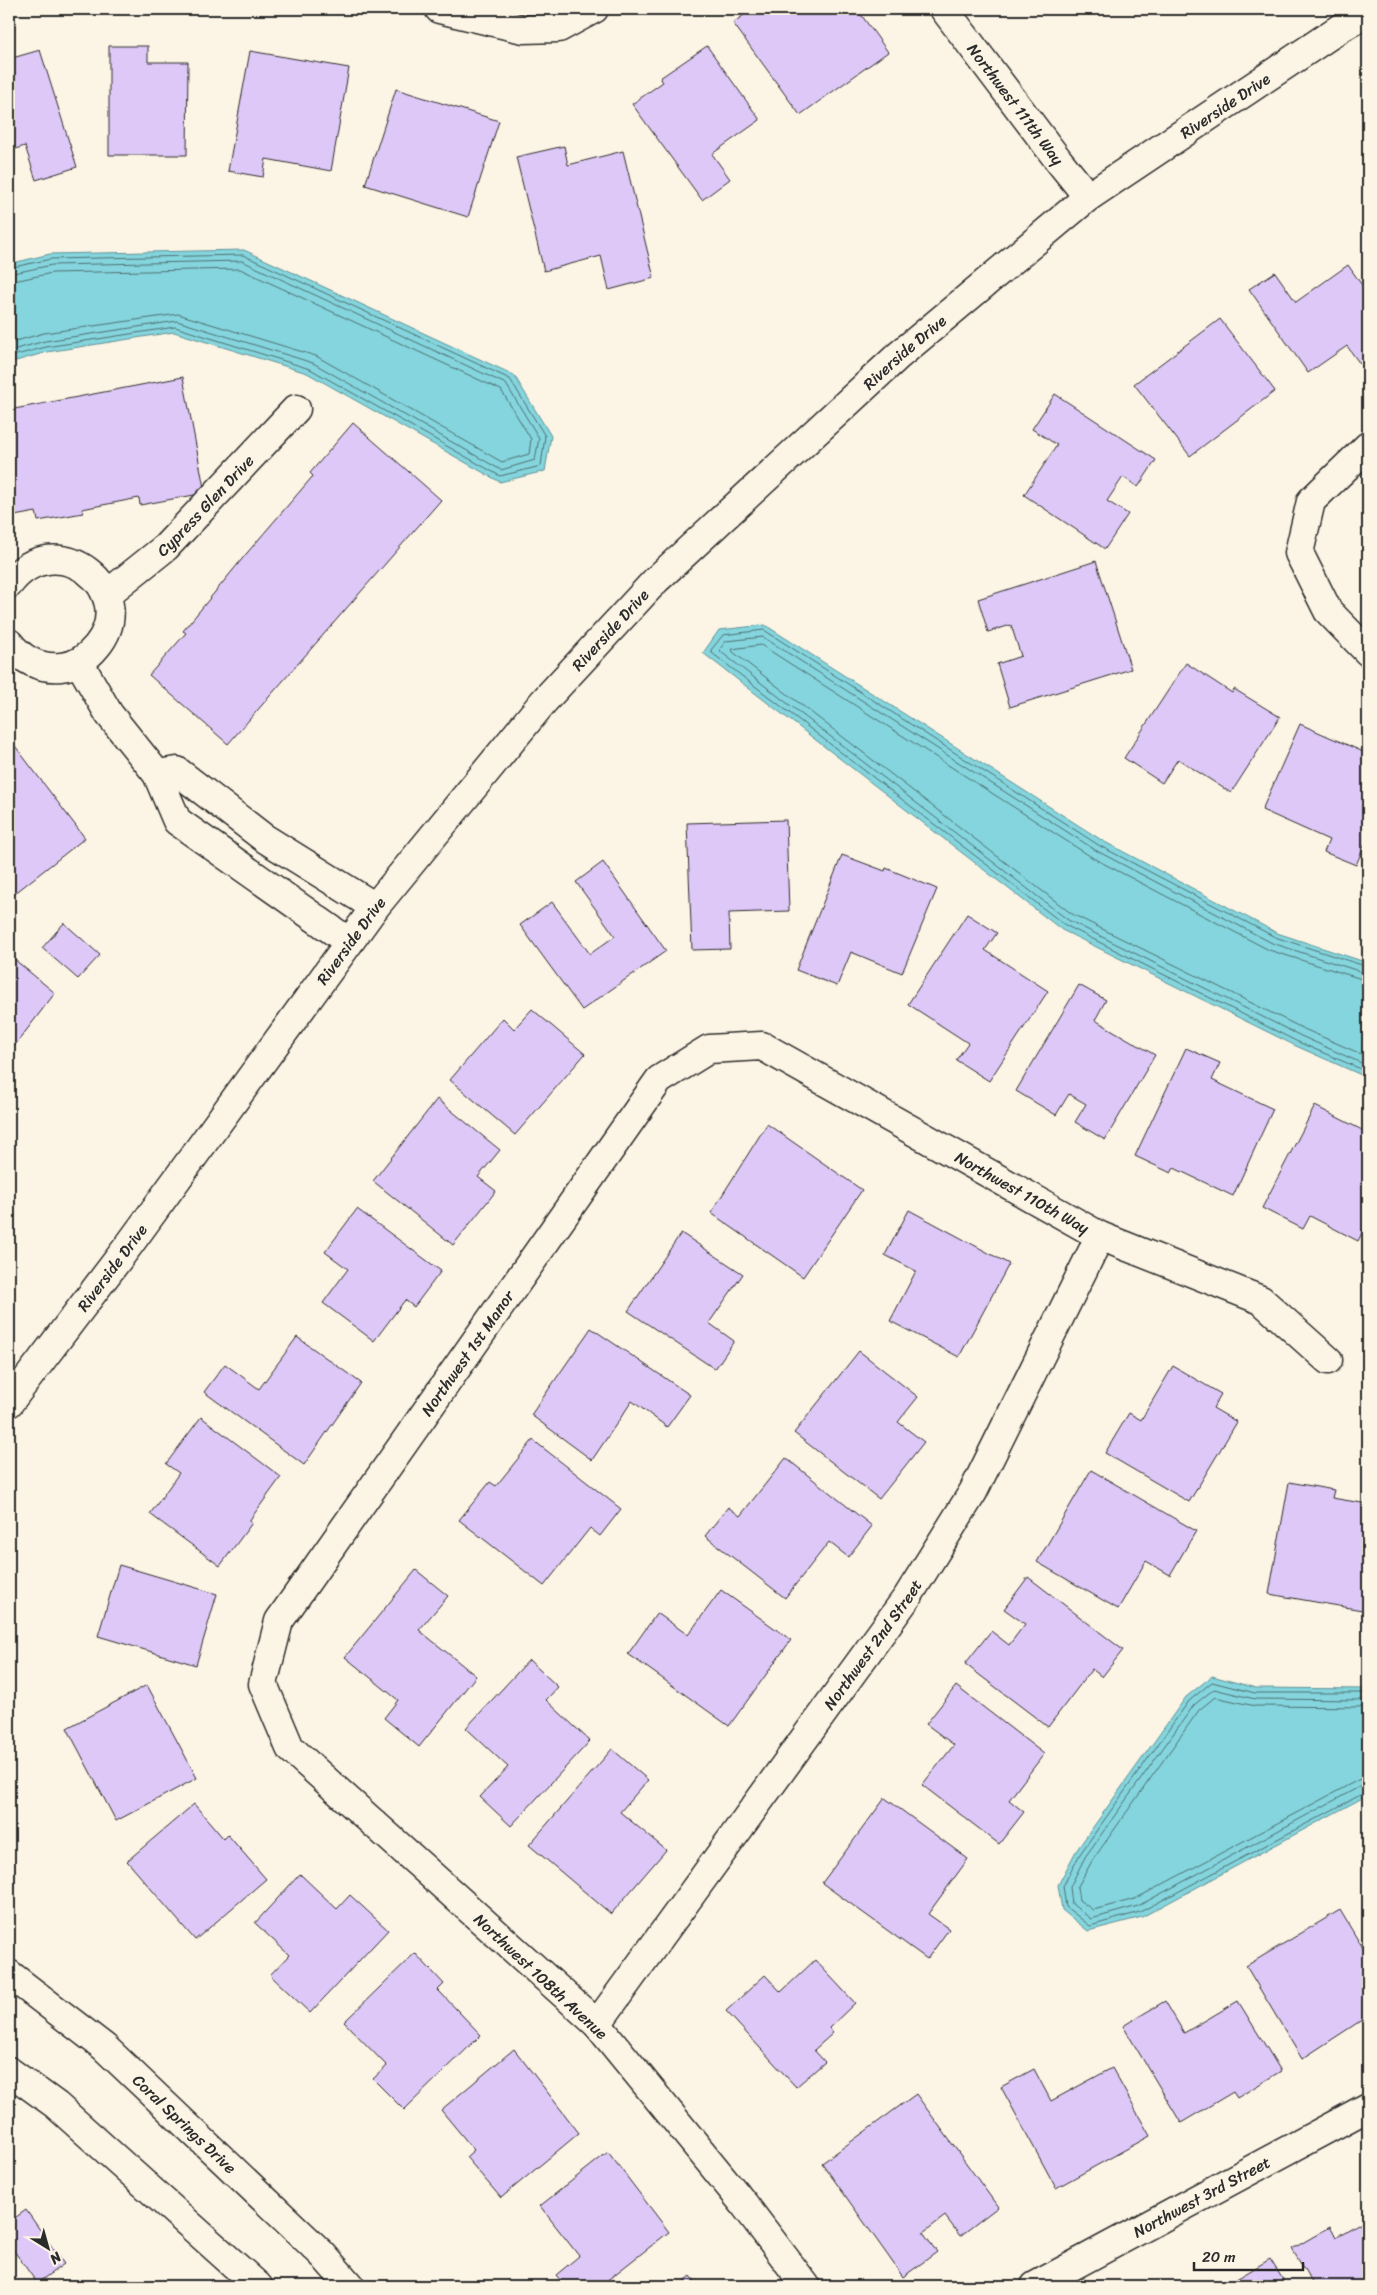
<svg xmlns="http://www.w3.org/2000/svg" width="1377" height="2295" font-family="Sriracha,sans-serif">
<rect width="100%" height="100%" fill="#fcf5e5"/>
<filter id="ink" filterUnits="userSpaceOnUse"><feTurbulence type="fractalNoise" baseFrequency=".02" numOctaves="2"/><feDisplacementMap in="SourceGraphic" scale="10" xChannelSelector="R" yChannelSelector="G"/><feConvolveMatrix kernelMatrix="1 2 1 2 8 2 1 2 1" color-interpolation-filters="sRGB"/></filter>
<g filter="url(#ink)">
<path fill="#84d5dd" stroke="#609196" d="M244,250l270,125 37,61 -6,35 -45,11 -193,-109 -133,-41 -127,20 -38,11v-99l41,-10z
M765,625l338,216 174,92 91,30v115l-72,-32 -234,-116 -359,-277 16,-23z
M1212,1676l44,12 112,1v106l-226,122 -54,14 -26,-21 -4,-25 18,-34 110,-154z"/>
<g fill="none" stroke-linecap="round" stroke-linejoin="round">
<path stroke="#4f6f72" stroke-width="1" d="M9,268l42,-9 192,-4 267,124 35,57 -4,30 -41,10 -190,-107 -135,-42 -129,20 -37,10
M9,274l43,-9 190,-4 264,123 33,54 -4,22 -34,10 -188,-107 -136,-42 -132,20 -36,10
M9,282l43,-9 188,-4 261,121 30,49 -2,15 -27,8 -186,-106 -138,-42 -134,19 -35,10
M1368,967l-93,-30 -175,-91 -336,-216 -41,5 -12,15 1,3 353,272 233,117 70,30
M1368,974l-96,-31 -175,-92 -334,-214 -37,4 -6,8 1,3 347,268 233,116 67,30
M1368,981l-99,-31 -176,-92 -332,-213 -29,4 1,3 339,262 232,115 64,28
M1368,1693h-113l-43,-11 -23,19 -109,153 -17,32 3,21 24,19 50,-14 228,-121
M1368,1700l-113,-1 -41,-10 -20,16 -109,152 -15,30 2,17 19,15 47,-13 223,-120 7,-1
M1368,1707l-113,-1 -40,-9 -16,13 -107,151 -15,27 2,12 14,10 42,-11 223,-119 10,-3"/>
</g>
<path fill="#dec8f8" stroke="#2b2b2b" d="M752,9h105l31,43 -88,63 -67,-92z
M109,46h39v16h40l-1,93h-78z
M707,46l53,74 -48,34 18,25 -28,21 -70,-96 31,-22 -3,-4z
M40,50l37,117 -41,13 -11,-34 -16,5v-92z
M250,51l99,17 -18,103 -65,-12 -3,18 -35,-6z
M396,89l103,32 -31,96 -103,-32z
M564,146l4,19 55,-14 31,127 -45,12 -8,-34 -57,15 -28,-114z
M1348,265l20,29v64l-8,6 -13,-18 -39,27 -59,-84 26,-17 21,30z
M1220,319l55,72 -85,65 -56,-72z
M183,377l22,116 -65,12 -1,-7 -57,11 1,4 -45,8 -2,-9 -27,5v-107z
M1055,394l101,66 -18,27 -15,-10 -16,24 21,13 -23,35 -81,-54 33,-50 -25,-16z
M353,423l88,77 -213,244 -79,-69 37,-42 -3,-2 64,-78 66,-77 -3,-3z
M1096,561l35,108 -121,38 -13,-43 24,-8 -10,-31 -23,7 -10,-33z
M1186,663l46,30 2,-4 46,28 -49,76 -53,-34 -16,24 -38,-25z
M1300,724l68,30v83l-12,28 -32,-13 5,-12 -67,-30z
M9,738l76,100 -76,60z
M786,820l3,91 -60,2 1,36 -38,1 -5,-127z
M842,855l43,16 1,-3 51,21 -35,84 -51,-21 -14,34 -41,-16z
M603,862l63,89 -84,59 -62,-85 32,-23 38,52 25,-18 -39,-54z
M967,914l30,19 -12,17 63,41 -59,90 -33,-21 12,-17 -60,-39z
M64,923l36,32 -22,24 -36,-31z
M9,955l46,38 -46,60z
M1079,985l27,15 -11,20 60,35 -50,85 -30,-18 11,-18 -17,-10 -13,21 -40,-24z
M532,1009l53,45 -70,81 -65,-55 53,-62 11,11z
M1186,1048l34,15 -8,17 61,29 -40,87 -59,-28 -3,5 -36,-17z
M437,1099l63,51 -22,27 18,14 -43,54 -80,-64z
M1315,1106l53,27v88l-10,20 -48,-25 -7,13 -41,-21z
M767,1124l95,66 -59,87 -92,-64z
M357,1209l84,62 -27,36 -9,-7 -31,41 -51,-38 25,-34 -23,-17z
M909,1210l100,54 -50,93 -69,-36 26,-50 -31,-16z
M681,1233l62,41 -34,49 25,18 -19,28 -87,-58z
M591,1328l99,67 -23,32 -35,-26 -40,59 -61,-45z
M297,1337l64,46 -57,82 -100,-73 21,-28 34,25z
M859,1351l59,46 -20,25 26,20 -45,57 -85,-66z
M1173,1366l48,28 -8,14 24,14 -48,80 -84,-49 24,-40 12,7z
M201,1417l80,60 -32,44 3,2 -32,43 -70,-52 29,-41 -13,-9z
M533,1440l88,69 -21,27 -10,-8 -46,58 -85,-66 31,-38 6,4z
M786,1458l86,68 -24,31 -19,-15 -44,56 -80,-62 23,-29 12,9z
M1091,1470l105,61 -26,44 -24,-14 -28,48 -81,-47z
M1289,1482l45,8 -2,8 36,6v107l-99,-17z
M119,1565l98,29 -21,71 -98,-29z
M416,1570l32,26 -29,34 57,46 -57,71 -35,-29 14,-18 -53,-43z
M1028,1577l95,73 -21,27 -10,-8 -44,58 -83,-63 26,-33 18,14 16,-21 -21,-15z
M721,1590l70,50 -62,86 -101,-72 29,-41 31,22z
M529,1660l29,27 -12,13 44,41 -79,85 -31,-29 28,-30 -42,-39z
M147,1685l50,93 -81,43 -49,-93z
M956,1686l88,68 -35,46 15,12 -25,32 -77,-59 32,-40 -28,-21z
M612,1749l36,31 -28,32 46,38 -55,64 -82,-69z
M885,1798l83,61 -40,55 21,15 -22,30 -105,-76z
M194,1804l30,35 4,-4 38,44 -71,61 -68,-79z
M300,1874l37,35 13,-14 38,35 -78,83 -40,-38 19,-20 -34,-32z
M1340,1910l28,47v59l-66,43 -56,-93z
M415,1953l29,31 -6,6 43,45 -77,75 -31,-31 14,-13 -43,-44z
M815,1960l40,43 -26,25 4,5 -19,17 11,12 -29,25 -70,-76 39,-36 16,17z
M1165,2001l19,32 54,-32 43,70 -44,27 -4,-6 -52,31 -58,-97z
M514,2049l65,84 -78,65 -35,-41 8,-7 -33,-40z
M1112,2068l38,68 -94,52 -55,-101 33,-18 17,32z
M916,2094l82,113 -38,29 -15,-20 -22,17 14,19 -34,25 -81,-114z
M608,2152l61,80 -69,54h-35l-9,-11 23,-19 -39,-50z
M26,2210l38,54 -27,19 -28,-39v-22z
M1368,2218v68h-54l-22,-37 38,-22 6,10z
M1270,2259l17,27h-51l-3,-5z
M691,2276l8,10h-21z"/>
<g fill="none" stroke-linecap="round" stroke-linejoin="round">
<g stroke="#2b2b2b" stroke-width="31">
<g id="street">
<path d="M439,9l84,20 36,-1 35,-19"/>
<path id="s1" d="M944,9l115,152 29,36"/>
<path d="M1368,446l-57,55 -12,52 29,58 40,41"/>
<path d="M9,584c47,-62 133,7 88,62 -9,11 -21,20 -36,21 -21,2 -39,-7 -52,-24"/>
<path id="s2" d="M106,595l60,-48 130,-138"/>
<path d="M79,662l30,52 48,60 20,47 172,121"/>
<path d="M157,774l20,-3 87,67 111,69"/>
<path id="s3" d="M597,2024l311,-428 65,-104 127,-256"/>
<path id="s4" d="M806,2286l-62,-82 -147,-180 -307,-276 -27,-64 16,-63 380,-541 50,-31 53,-3 338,190 161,64 67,60"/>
<path id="s5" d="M1035,2286l333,-179"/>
</g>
</g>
<g stroke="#2b2b2b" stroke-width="31">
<g id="secondary">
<path id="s6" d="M9,1403l120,-158 246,-338 169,-206 112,-121 242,-224 190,-159 254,-170 26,-15"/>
<path id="s7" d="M9,1974l95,73 218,207 28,32"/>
<path d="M9,2071l47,34 202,181"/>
</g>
</g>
<use href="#street" stroke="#fcf5e5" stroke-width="28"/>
<use href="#secondary" stroke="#fcf5e5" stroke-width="28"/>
</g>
</g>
<g text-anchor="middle" stroke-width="4" stroke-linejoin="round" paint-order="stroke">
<g font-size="16" fill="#2b2b2b" stroke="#fcf5e5">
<text dy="6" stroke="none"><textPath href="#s1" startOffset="119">Northwest 111th Way</textPath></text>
<text dy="6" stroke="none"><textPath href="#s6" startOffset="1790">Riverside Drive</textPath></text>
<text dy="6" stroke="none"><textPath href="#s6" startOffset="1385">Riverside Drive</textPath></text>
<text dy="6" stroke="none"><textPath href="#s2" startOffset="134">Cypress Glen Drive</textPath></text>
<text dy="6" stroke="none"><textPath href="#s6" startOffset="980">Riverside Drive</textPath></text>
<text dy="6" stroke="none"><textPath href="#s6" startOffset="575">Riverside Drive</textPath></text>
<text dy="6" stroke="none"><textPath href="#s4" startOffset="1954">Northwest 110th Way</textPath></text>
<text dy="6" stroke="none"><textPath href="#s6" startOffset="170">Riverside Drive</textPath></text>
<text dy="6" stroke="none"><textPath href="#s4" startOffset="1210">Northwest 1st Manor</textPath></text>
<text dy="6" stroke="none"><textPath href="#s3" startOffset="469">Northwest 2nd Street</textPath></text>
<text transform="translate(541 1976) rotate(43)" y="6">Northwest 108th Avenue</text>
<text dy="6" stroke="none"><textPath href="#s7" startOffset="231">Coral Springs Drive</textPath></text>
<text dy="6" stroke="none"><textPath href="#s5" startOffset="189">Northwest 3rd Street</textPath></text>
</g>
</g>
<rect width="1377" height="2295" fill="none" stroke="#fcf5e5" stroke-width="30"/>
<rect x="15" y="15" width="1347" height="2265" fill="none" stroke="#2b2b2b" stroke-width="2" filter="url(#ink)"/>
<g transform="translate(48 2248) rotate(143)" stroke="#fcf5e5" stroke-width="4" paint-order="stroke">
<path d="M0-4L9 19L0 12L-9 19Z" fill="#2b2b2b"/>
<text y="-8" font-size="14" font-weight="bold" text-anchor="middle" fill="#2b2b2b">N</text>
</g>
<path d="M1194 2262v8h109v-8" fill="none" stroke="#2b2b2b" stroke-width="2.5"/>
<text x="1202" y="2262" font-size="15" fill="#2b2b2b" stroke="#fcf5e5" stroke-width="4" paint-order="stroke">20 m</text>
</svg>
